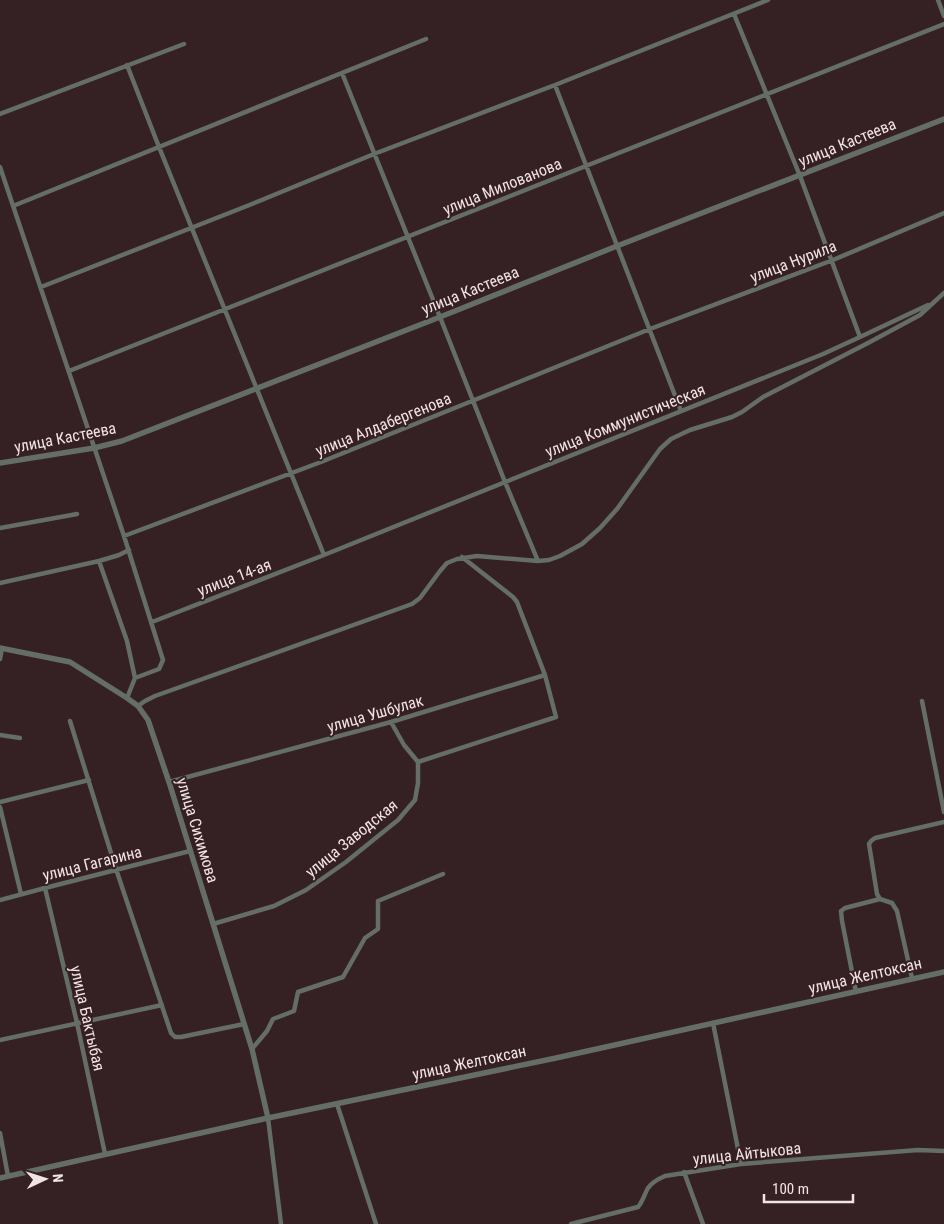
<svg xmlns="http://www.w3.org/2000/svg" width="944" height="1224" font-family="'Roboto Condensed',sans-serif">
<rect width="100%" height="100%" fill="#352023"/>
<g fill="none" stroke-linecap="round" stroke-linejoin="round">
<path stroke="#646d67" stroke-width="4.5" d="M938,0l6,16
M734,14l66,162 60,161
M127,65l32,82 165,408
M342,73l98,244 65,165 33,79
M555,85l126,326
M0,114l184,-70
M0,167l124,369 39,124 -4,9 -24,9
M13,206l413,-167
M41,287l211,-83 122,-50 181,-69 213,-85
M69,371l875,-347
M0,528l77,-14
M124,536l197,-74 329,-133 183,-69 111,-47
M462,557l51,40 4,5 28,73
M99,561l28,80 8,37 -8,20
M0,583l99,-22 20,-6 10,-5
M152,622l172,-67 499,-201 37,-17 68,-32
M0,659l2,-11
M922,701l22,111
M138,706l7,-5 10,-5 257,-92 8,-6 20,-27 7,-8 10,-4 20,-3 61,5 11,-1 11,-4 22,-12 18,-16 17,-19 43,-60 11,-10 19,-9 42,-13 10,-5 21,-15 105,-54 52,-28 24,-22
M70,721l46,148 55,164 4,4h6l63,-13
M391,722l13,23 14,17
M0,735l20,3
M169,782l222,-60 154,-47 11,42 -138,45v21l-3,17 -17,20 -52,42 -40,28 -32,16 -61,18
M0,802l89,-22
M0,807l21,87
M45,888l32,135 28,131
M0,900l45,-12 145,-37
M912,978l-15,-67 -5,-8 -12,-4 -3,-5 -8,-50 2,-3 4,-3 69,-16
M856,992l-14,-71 -1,-10 4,-3 35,-9
M713,1023l28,141
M0,1040l162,-35
M252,1049l15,-18 6,-12 21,-8 4,-19 45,-15 22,-39 13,-9v-28l65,-27
M337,1104l39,120
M268,1118l13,106
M0,1133l8,43
M684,1172l19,52
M571,1224l67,-17c5,-6 6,-12 10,-19 4,-6 10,-9 17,-12l76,-12 177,-14 26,1"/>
<path stroke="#646d67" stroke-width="5.5" d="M0,463l94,-15 28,-7 318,-124 177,-71 327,-127
M0,648l70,14 57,36 11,8 10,14 21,62 83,267 16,69
M0,1178l268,-60 288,-60 388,-86"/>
</g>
<g text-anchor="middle" stroke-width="4" stroke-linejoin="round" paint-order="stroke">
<g font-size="16" fill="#f2e3e4" stroke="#352023">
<text transform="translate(847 142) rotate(-22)" y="6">улица Кастеева</text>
<text transform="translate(502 186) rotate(-22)" y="6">улица Милованова</text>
<text transform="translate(793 261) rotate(-21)" y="6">улица Нурила</text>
<text transform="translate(470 290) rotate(-22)" y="6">улица Кастеева</text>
<text transform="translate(625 420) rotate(-22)" y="6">улица Коммунистическая</text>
<text transform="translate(383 424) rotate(-22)" y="6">улица Алдабергенова</text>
<text transform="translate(65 437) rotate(-11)" y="6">улица Кастеева</text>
<text transform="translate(234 577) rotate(-21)" y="6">улица 14-ая</text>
<text transform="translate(375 713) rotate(-16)" y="6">улица Ушбулак</text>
<text transform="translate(198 830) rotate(73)" y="6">улица Сихимова</text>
<text transform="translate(351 838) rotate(-39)" y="6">улица Заводская</text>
<text transform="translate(92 863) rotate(-14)" y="6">улица Гагарина</text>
<text transform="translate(865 975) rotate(-13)" y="6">улица Желтоксан</text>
<text transform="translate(88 1018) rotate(77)" y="6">улица Бактыбая</text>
<text transform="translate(469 1062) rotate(-12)" y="6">улица Желтоксан</text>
<text transform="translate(747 1153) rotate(-6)" y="6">улица Айтыкова</text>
</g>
</g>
<g transform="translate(45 1179) rotate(86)" stroke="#352023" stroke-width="4" paint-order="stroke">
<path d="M0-4L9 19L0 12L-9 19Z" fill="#f2e3e4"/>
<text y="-8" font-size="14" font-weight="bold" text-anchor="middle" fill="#f2e3e4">N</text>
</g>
<path d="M764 1194v8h89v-8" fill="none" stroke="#f2e3e4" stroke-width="2.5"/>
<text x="772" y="1194" font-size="15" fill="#f2e3e4" stroke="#352023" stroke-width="4" paint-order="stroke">100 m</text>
</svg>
